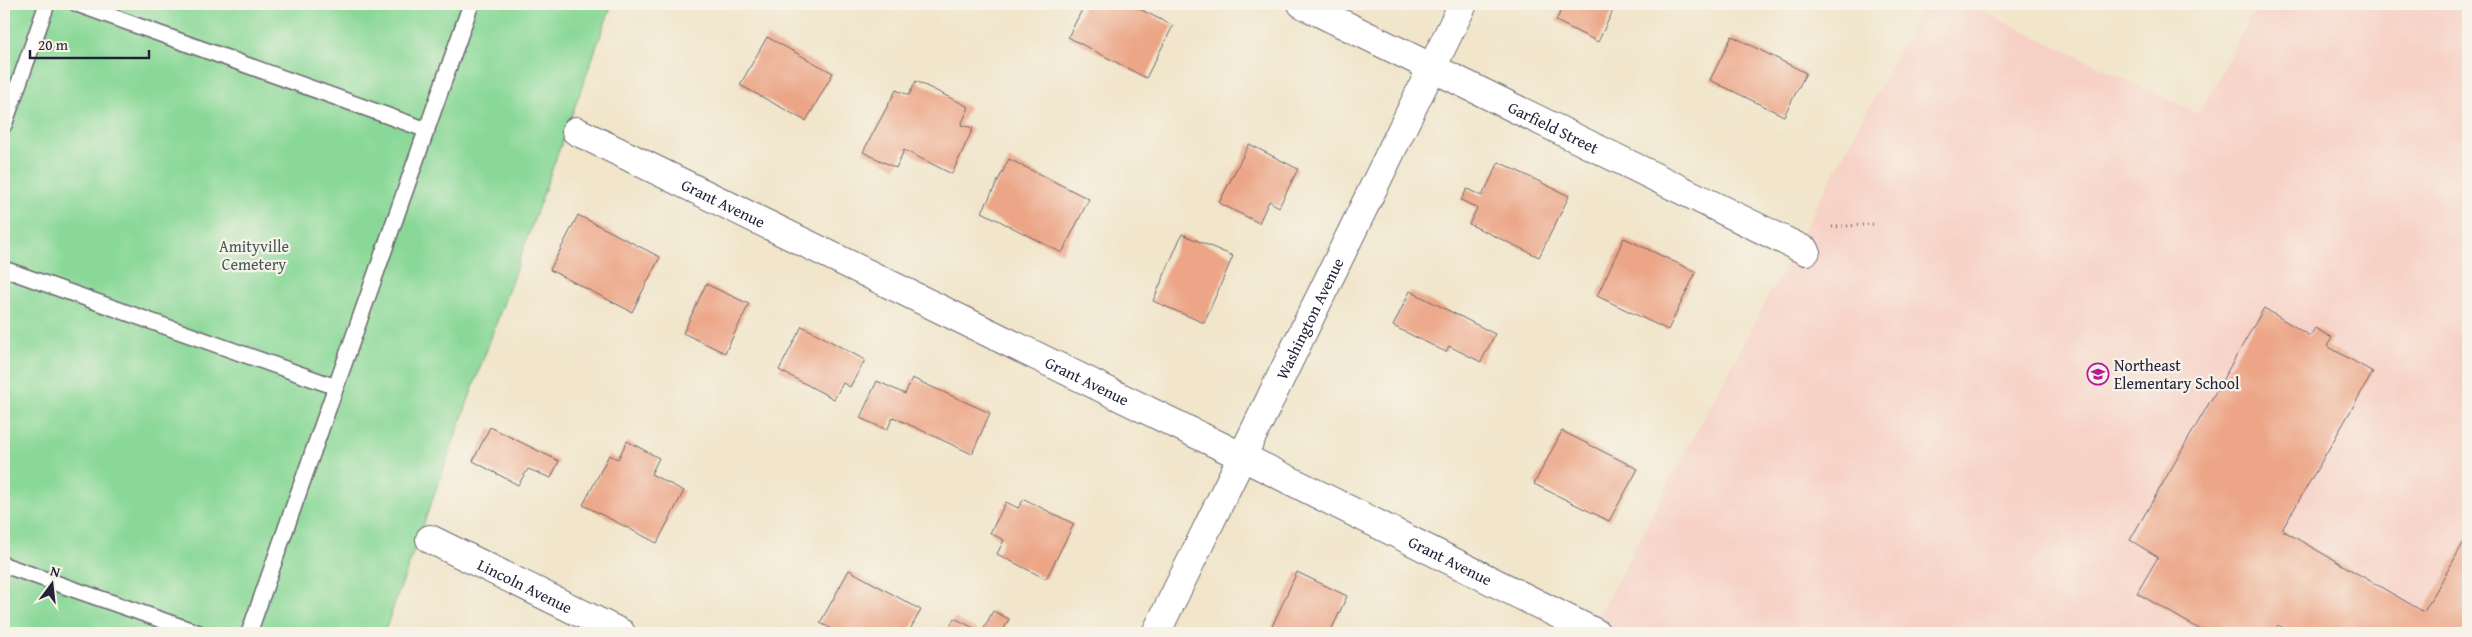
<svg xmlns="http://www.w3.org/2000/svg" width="2472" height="637" font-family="'Gentium Book Plus',serif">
<rect width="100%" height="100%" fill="#f7f3e8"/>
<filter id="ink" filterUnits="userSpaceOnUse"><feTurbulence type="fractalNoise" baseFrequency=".02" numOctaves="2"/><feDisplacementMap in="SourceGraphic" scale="10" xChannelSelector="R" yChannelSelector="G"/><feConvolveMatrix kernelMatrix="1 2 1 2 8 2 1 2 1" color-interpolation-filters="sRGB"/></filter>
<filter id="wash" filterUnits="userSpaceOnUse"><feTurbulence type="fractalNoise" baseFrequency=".0096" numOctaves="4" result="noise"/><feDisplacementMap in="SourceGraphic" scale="20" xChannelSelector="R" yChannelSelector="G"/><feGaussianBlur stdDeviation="1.12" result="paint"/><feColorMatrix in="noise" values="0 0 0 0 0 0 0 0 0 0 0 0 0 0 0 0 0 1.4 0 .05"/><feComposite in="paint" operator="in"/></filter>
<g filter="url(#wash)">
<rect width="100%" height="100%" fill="#f1e5ca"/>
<path fill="#f7d1c6" d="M1924,4h43l232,110 58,-110h211v629h-879z"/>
<path fill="#89d897" stroke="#567d69" d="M4,4h608l-228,629h-380z"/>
<g id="blocks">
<path fill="#eca586" d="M1085,4h45l43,22 -27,52 -78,-41z
M1564,4h52l-18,38 -42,-21z
M1732,36l74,37 -22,43 -74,-36z
M767,37l66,36 -27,48 -66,-36z
M916,81l53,26 -8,18 12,3 -21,46 -48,-24 -8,18 -33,-16 33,-62 13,5z
M1249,144l49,25 -19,38 -10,-6 -10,22 -40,-20z
M1009,159l80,40 -27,54 -80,-41z
M1499,162l70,34 -30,61 -70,-33 8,-16 -16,-8 6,-11 15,7z
M578,215l82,42 -28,55 -82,-42z
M1182,234l51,22 -29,67 -51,-22z
M1624,238l72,34 -28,58 -71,-34z
M706,284l43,20 -24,49 -42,-20z
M1410,291l85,43 -14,28 -32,-16 -3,6 -53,-26z
M2264,308l46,28 5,-8 17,10 -5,8 46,26 -91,158 142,82 44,-77v98h-175l-15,-8 -5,8h-67l-69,-40 21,-36 -28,-17z
M802,326l63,34 -15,27 -7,-4 -9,16 -55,-29z
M912,378l78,35 -18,41 -79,-37 -6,13 -27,-12 17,-37 28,13z
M490,427l69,34 -8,17 -23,-9 -10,16 -45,-24z
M1562,431l76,38 -29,52 -75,-37z
M627,441l32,17 -8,16 33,17 -27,52 -74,-38 26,-50 9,4z
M1024,499l50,25 -28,55 -49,-25 7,-14 -14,-7 16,-31 12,6z
M849,570l72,40 -13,23h-68l-20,-10z
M1297,572l50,24 -17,37h-61z
M993,611l16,8 -7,14h-55l7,-15 28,14z"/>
</g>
</g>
<g filter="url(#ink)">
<use href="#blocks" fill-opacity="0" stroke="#6a666d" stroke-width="1"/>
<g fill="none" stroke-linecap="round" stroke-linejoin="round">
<g stroke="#6a666d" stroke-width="18">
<path id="service" d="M77,4l350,126
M4,125l43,-121
M4,269l332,118
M4,565l195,68
M249,633l222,-629"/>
</g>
<g stroke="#6a666d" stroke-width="30">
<g id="minor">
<path id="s1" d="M1302,4l504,247"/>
<path id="s2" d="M576,131l667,326 353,176"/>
<path id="s3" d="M430,539l191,94"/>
<path id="s4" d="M1156,633l307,-629"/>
</g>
</g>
<path stroke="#6a666d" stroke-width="3" stroke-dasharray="1 4" stroke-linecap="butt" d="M1832,227l44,-3"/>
<use href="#service" stroke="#fff" stroke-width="15"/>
<use href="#minor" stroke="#fff" stroke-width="28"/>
</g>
</g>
<defs>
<g id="school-ring" transform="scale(1.125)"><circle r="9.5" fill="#f7f3e8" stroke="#b5179e" stroke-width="1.5"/><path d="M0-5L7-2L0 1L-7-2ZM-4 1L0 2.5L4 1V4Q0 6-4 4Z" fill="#b5179e"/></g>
</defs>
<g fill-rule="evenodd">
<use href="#school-ring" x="2098" y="374"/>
</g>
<g text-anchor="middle" stroke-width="4.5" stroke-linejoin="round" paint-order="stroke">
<g font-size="16" fill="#22223b" stroke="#f7f3e8">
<text dy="6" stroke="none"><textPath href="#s1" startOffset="280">Garfield Street</textPath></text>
<text dy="6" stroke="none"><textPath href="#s2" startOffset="164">Grant Avenue</textPath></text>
<text dy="6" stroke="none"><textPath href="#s4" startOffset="350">Washington Avenue</textPath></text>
<text dy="6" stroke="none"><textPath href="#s2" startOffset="569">Grant Avenue</textPath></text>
<text dy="6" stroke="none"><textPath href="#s2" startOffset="974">Grant Avenue</textPath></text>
<text dy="6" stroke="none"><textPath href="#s3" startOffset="106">Lincoln Avenue</textPath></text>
</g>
<g font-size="16" fill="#415957" stroke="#f7f3e8">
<text x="254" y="252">Amityville<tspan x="254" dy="18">Cemetery</tspan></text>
</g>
<g font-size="16" fill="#22223b" stroke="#f7f3e8" text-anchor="start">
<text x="2114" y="371">Northeast<tspan x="2114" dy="18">Elementary School</tspan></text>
</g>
</g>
<rect width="2472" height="637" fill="none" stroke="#f7f3e8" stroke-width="20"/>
<g transform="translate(52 584) rotate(15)" stroke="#f7f3e8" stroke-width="4" paint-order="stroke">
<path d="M0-4L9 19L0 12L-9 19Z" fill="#22223b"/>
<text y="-8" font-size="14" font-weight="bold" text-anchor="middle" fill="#22223b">N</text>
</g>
<path d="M30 50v8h119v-8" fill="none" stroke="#22223b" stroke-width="2.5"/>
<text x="38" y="50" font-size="15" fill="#22223b" stroke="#f7f3e8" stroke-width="4" paint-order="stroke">20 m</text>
</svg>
